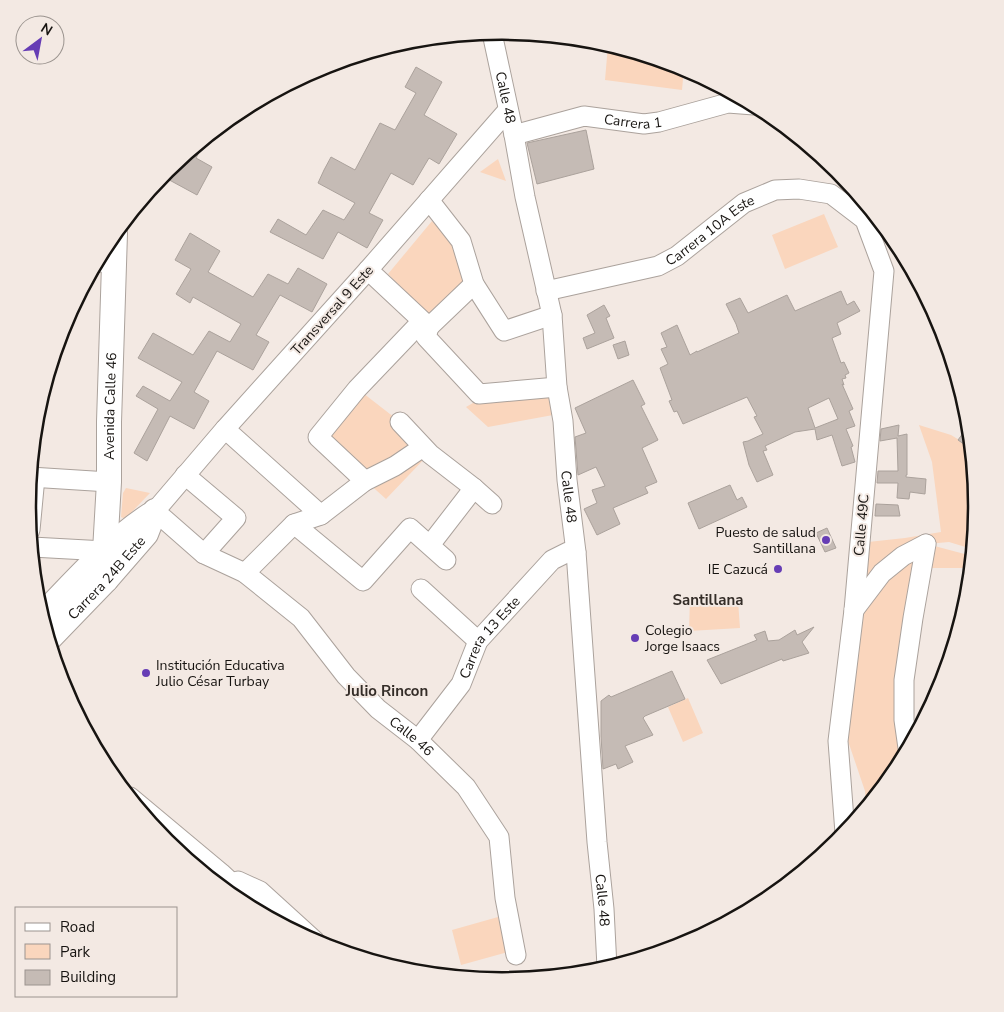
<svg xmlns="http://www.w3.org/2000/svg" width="1004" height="1012" font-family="'Nunito Sans',sans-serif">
<rect width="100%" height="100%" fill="#f3e9e3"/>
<path fill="#fad6bd" d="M608,45l76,23 -2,22 -77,-10z
M498,159l8,22 -26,-9z
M824,214l14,33 -53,22 -13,-34z
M432,221l26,27 6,33 -36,33 -40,-40z
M359,390l40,31 30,33 -43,45 -68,-61z
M550,392l3,23 -65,12 -22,-20 14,-8z
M919,425l32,10 20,12 5,59 -4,43 -23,-7 -22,2 45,12 -2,12h-46l-27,157 5,35 -6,10 -30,37 -1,-16 -17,-50 13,-158 7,-41 37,-4 36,-6 -9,-70z
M126,488l24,5 -25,26 -4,-2 2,-24z
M690,598l48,3 2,27 -51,3z
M688,698l15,35 -20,9 -15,-35z
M498,917l10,35 -47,13 -9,-35z
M646,948l3,7 -27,8 -1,-5z"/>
<path fill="#c5bbb5" stroke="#aba29c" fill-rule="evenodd" d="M416,67l26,15 -18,33 33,19 -18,30 -10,-6 -16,27 -22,-12 -22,40 14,7 -16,28 -29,-16 -15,27 -53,-27 8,-13 28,16 17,-25 21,10 11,-17 -37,-20 6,-13 7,-13 24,13 25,-47 15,7 21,-37 -11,-6z
M586,130l8,39 -57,15 -10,-41z
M207,137l-11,21 16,9 -15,28 -35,-19 5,-6z
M190,233l30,18 -12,21 45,25 15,-23 20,10 10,-16 29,16 -15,28 -32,-17 -24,40 13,7 -16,28 -36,-19 -23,41 15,9 -15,28 -24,-13 -23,45 -13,-8 24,-44 -22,-13 7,-10 27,15 12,-19 -44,-24 15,-25 40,22 16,-24 21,11 11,-18 -48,-27 -3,6 -14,-9 15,-25 -16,-9z
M841,291l6,14 7,-4 6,10 -23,12 4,11 -9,4 9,25 3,-1 5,11 -4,2 1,3 -4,1 2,6 -2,-1 11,25 -4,2 6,15 -9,3 7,17 -2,1 4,15 -13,4 -10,-31 -15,5 -2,-11 -20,3 -30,14 2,4 -4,1 10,24 -16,7 -8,-17 -6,-23 5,-1 15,-7 -9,-17 3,-1 -10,-19 -64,27 -6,-13 -3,1 -5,-11 3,-1 -12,-32 8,-4 -7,-15 6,-2 -6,-14 16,-8 13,30 7,-4v1l42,-19 -3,-9 -10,-20 14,-6 8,15 39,-18 8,16zM829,398l9,21 -23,9 -7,-20z
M604,305l6,11 -4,2 8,20 -27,11 -4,-11 12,-5 -8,-18z
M625,341l4,14 -11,4 -5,-14z
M633,380l12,24 -4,2 17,34 -16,8 15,34 -12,5 3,6 -35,15 7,16 -23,11 -13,-26 13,-6 -5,-13 13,-4 -9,-19 -18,8 -3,-38 11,-4 -11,-25z
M899,425l-1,11 9,-2v41h-1v2l20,2 -1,15 -15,-2 -1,7 -12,-1 1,-15h-21l1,-12h20l-1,-33 -17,3 1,-12z
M969,425l1,13 1,11 -13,-9z
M730,485l7,15 5,-3 5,10 -48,22 -11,-26z
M876,504l22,1 2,11h-25z
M827,528l9,20 -11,4 -9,-19z
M814,627l-12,15 7,11 -26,8 -1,-2 -61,25 -14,-24 50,-20 -3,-5 11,-4 3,10 11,-1 16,-10 2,5z
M672,671l13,28 -40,17 -2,2 10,17 -28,11 8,16 -15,7 -2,-5 -13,5 -2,-33v-35l8,-6 2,2z"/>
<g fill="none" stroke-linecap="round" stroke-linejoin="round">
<g stroke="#aba29c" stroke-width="21">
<g id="minor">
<path id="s1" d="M492,33l22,102 11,62 27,118 5,72 6,34 4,59 9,72 21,290 7,67 3,58"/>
<path id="s2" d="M508,110l-140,160 -143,159 -70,82 49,43 41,19 56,45 45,58 32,33 40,31 48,47 33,50 6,61 11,57"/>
<path id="s3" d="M514,135l70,-19 60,8 15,-2 69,-19 26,2"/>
<path d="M429,200l32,41 13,43 30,47 48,-16"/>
<path d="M97,262l17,1"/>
<path d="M368,270l61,57 -3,10 53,57 78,-7"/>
<path id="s4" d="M546,291l112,-25 19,-10 67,-53 31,-13 24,-1 32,5 34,26 19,51 -30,339 -16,131 7,92"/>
<path d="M429,327l45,-43"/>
<path d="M400,422l30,32 44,34 18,16"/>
<path d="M225,429l96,86"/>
<path d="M185,475l51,43 -32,36"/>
<path d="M30,477l79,5"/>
<path d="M365,481l-47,-44 39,-48 65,-68"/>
<path d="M294,524l69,57 47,-53 36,32"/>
<path d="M30,530l5,-53"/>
<path d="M430,545l44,-57"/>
<path d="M32,547l73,4"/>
<path d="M245,573l49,-49 27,-9 44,-34 30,-15 28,-19"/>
<path d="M421,589l57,52"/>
<path d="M854,610l28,-37 21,-17 23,-12"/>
<path id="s5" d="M418,740l43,-56 17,-43 74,-81 16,-8h8"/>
<path d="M908,748l-4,-28v-40l9,-62 13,-74"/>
<path d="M130,797l91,76 46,43"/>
<path d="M238,881l22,10 55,50"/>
</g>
</g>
<g stroke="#aba29c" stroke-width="26">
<g id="major">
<path id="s6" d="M106,580l-1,-29 4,-69v-60l6,-189"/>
<path d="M42,615c34,-35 67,-73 108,-100"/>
<path id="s7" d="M49,639l57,-59 40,-46 9,-23"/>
</g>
</g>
<use href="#minor" stroke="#fff" stroke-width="19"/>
<use href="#major" stroke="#fff" stroke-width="24"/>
</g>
<g fill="#663db5" stroke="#f3e9e3" stroke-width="2">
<circle cx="826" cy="540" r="5"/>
<circle cx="778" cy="569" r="5"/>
<circle cx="635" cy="638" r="5"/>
<circle cx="146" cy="673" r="5"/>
</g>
<g text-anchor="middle" stroke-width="4" stroke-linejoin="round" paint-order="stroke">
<g font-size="14" fill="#171411" stroke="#f3e9e3">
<text dy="5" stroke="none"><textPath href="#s1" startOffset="66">Calle 48</textPath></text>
<text dy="5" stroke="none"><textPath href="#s3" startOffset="122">Carrera 1</textPath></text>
<text dy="5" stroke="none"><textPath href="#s4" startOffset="178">Carrera 10A Este</textPath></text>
<text transform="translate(332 310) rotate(-48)" y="5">Transversal 9 Este</text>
<text dy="5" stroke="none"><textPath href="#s6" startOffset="174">Avenida Calle 46</textPath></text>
<text dy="5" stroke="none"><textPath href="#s1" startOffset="471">Calle 48</textPath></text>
<text transform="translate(861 525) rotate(-85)" y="5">Calle 49C</text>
<text dy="5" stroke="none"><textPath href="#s7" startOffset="84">Carrera 24B Este</textPath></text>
<text dy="5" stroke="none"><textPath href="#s5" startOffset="126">Carrera 13 Este</textPath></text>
<text dy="5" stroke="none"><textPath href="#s2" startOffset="879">Calle 46</textPath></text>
<text dy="5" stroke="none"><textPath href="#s1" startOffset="876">Calle 48</textPath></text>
</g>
<g font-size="14" fill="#171411" stroke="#f3e9e3" text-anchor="end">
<text x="816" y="537">Puesto de salud<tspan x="816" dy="16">Santillana</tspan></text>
<text x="768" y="574">IE Cazucá</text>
<text x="645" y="635" text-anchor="start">Colegio<tspan x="645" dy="16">Jorge Isaacs</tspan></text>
<text x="156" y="670" text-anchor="start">Institución Educativa<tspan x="156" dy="16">Julio César Turbay</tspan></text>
</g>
<g font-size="15" font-weight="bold" fill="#342d28" stroke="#f3e9e3">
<text x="708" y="605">Santillana</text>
<text x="387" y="696">Julio Rincon</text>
</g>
</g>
<path d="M0 0H1004V1012H0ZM36 506a466 466 0 1 1 932 0a466 466 0 1 1-932 0Z" fill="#f3e9e3" fill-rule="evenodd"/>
<path fill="none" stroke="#171411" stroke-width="2.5" d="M36 506a466 466 0 1 1 932 0a466 466 0 1 1-932 0Z"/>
<rect x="15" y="907" width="162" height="90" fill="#f3e9e3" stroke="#9b948f"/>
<rect x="25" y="923" width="25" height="8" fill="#ffffff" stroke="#9b948f"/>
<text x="60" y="932" font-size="15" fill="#171411">Road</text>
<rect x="25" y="944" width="25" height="15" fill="#fad6bd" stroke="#9b948f"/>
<text x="60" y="957" font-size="15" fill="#171411">Park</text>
<rect x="25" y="970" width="25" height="15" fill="#c5bbb5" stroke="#9b948f"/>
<text x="60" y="982" font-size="15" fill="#171411">Building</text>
<g transform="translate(40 40) rotate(32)"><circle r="24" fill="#f3e9e3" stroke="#9b948f"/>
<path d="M0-4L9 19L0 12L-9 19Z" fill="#663db5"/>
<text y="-8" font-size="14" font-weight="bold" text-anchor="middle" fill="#171411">N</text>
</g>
</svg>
